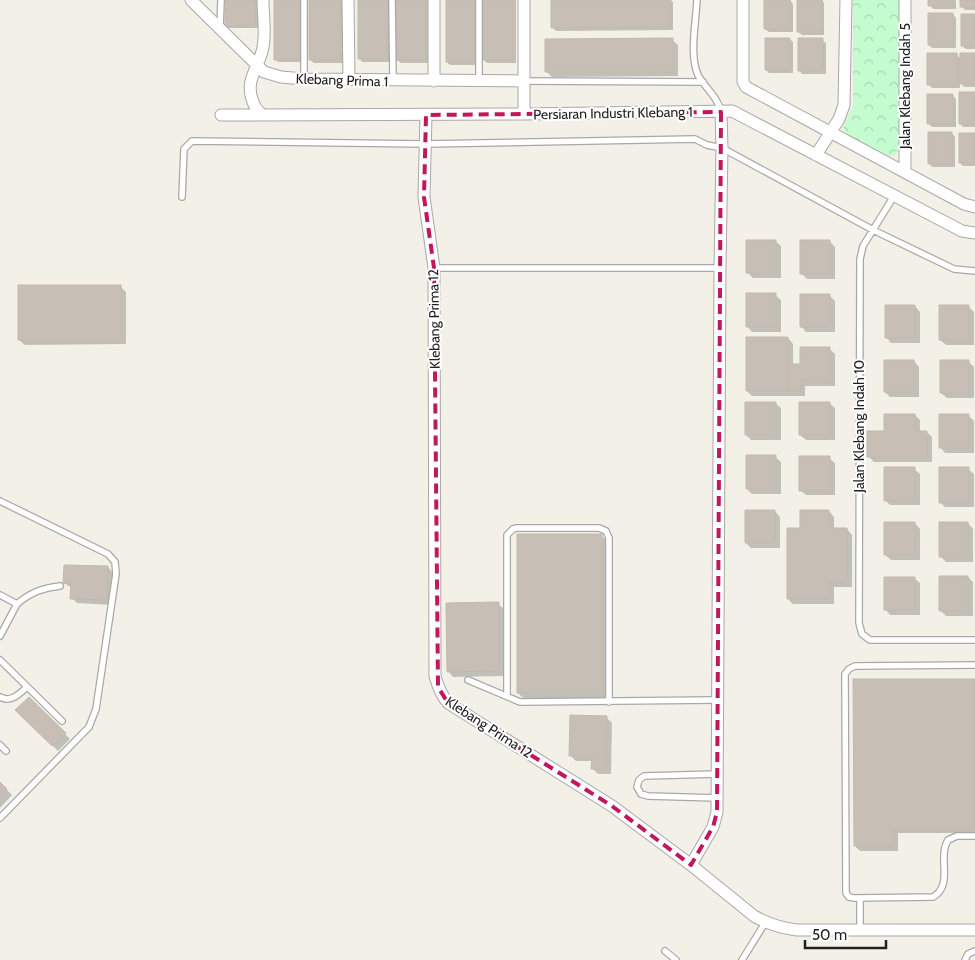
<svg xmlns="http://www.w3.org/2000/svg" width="975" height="960" font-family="Cabin,sans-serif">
<defs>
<pattern id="park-crowns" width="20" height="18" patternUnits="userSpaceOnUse" patternTransform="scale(1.25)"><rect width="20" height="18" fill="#c4fcd0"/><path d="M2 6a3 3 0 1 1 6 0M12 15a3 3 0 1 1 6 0" fill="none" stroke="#a8d8b2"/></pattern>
</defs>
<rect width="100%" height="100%" fill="#f2f0e7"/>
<path fill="url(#park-crowns)" d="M853,0h46v148l-4,8h-8l-42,-21 -2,-8 10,-21z"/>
<path fill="#0003" d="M226,0h32v28h-29l-3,-3z
M275,0h29v62h-26l-3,-3z
M310,0h33v63h-29l-4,-3z
M359,0h31v62h-28l-3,-4z
M397,0h32v63h-28l-4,-3z
M447,0h31v65h-28l-3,-3z
M484,0h32v63h-29l-3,-3z
M552,0h119l2,2v28l-117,1 -4,-4z
M790,0l3,4v28h-24l-4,-3z
M798,0h24l2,3v32h-22l-4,-3z
M930,0h26v9h-23l-3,-4z
M962,0h13v10h-10l-3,-3z
M953,14l3,4v30h-24l-3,-3z
M975,15v34h-9l-4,-3z
M790,39l3,3v31h-24l-3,-3z
M672,40l6,5v31l-126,1 -5,-5z
M822,40l4,3v31h-24l-3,-4z
M956,54l5,5 14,-5v33h-11l-4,-5v6h-28l-4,-4z
M975,94v33h-12l-3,-4z
M952,95l4,4v28h-24l-4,-4z
M952,133l3,4v30h-23l-3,-4z
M975,134v32h-12l-3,-3z
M775,241l6,5v32h-28l-6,-6z
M830,242l5,5v32h-28l-6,-6z
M120,286l6,6v52l-101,1 -6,-5z
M775,295l6,5v32h-29l-5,-6z
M829,295l6,6v31h-29l-5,-6z
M915,306l5,6v31h-29l-5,-6z
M968,306l6,6v33h-28l-6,-5z
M788,338l5,6v21h8l29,-16 5,5v32h-30v10h-53l-5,-5z
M914,361l5,6v30h-29l-5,-5z
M968,361l6,6v31h-27l-6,-5z
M775,403l6,5v32h-30l-5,-5z
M829,403l6,5v32h-29l-6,-5z
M915,415l5,5v12h7l5,5v25h-58l-5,-5 16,-25z
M968,415l6,6v32h-29l-5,-6z
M775,457l6,5v32h-29l-5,-5z
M829,458l6,5v32h-29l-6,-5z
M914,469l6,5v31h-30l-5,-5z
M968,469l6,5v33h-29l-5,-5z
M775,511l5,6v31h-29l-5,-5z
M829,511l5,6v12h13l5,6v52h-18v17h-41l-5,-5 13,-70z
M915,523l5,6v31h-29l-6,-5z
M968,523l5,6v33h-27l-6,-6z
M601,535l6,6v157h-84l-5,-5z
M108,567l5,6 -1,32 -35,-2 -5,-5v-10l-8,-5z
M968,577l5,5v34h-27l-6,-6z
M914,578l6,5v32h-30l-5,-6z
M498,604l6,5v67l-51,1 -5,-6z
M975,680v153h-77v18h-38l-5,-5z
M29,698l41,41 -12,12 -41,-41z
M606,717l6,6 -1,51h-13l-5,-5v-8h-17l-6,-6z
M0,783l12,12 -12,13z"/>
<path fill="#c7bfb6" stroke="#c5b9a9" d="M225,0h30v26h-30z
M274,0h27v60h-27z
M309,0h31v60h-31z
M358,0h29v59h-29z
M396,0h30v60h-30z
M446,0h29v62h-29z
M483,0h30v60h-30z
M551,0h119v27l-119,1z
M764,0h26v29h-26z
M797,0h25v32h-25z
M928,0h25v6h-25z
M960,0h15v7h-15z
M928,13h25v32h-25z
M961,14h14v32h-14z
M673,38v34h-128v-33z
M765,38h25v32h-25z
M798,38h25v33h-25z
M927,53h30v32h-30z
M960,53h15v31h-15z
M959,92h16v32h-16z
M927,94h26v30h-26z
M928,132h24v32h-24z
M959,133h16v30h-16z
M746,240h30v33h-30z
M800,240h30v34h-30z
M18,285h103v55h-103z
M746,293h30v34h-30z
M800,294h30v33h-30z
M885,305h30v33h-30z
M939,305h30v35h-30z
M746,337h42v54h-42z
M800,347h30v34h-30v10h-12v-27h12z
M884,360h30v32h-30z
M940,360h29v33h-29z
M745,402h31v33h-31z
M799,402h31v33h-31z
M884,414h31v17h12v26h-60v-26h17z
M939,414h30v34h-30z
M746,455h30v34h-30z
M799,456h31v35h-31z
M884,467h31v34h-31z
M939,467h30v36h-30z
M745,510h30v33h-30z
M800,510h29v18h18v54h-18v17h-42v-71h13z
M884,522h31v33h-31z
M939,522h29v35h-29z
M517,534h85v159h-85z
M64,565l44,1 -1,34 -37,-1 1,-15 -8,-1z
M939,576h29v35h-29z
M884,577h31v33h-31z
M499,602v69l-52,1 -1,-69z
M853,679h122v149h-82v18h-39z
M29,697l37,36 -14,13 -37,-36z
M570,715l37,1 -1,53h-15l1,-13h-23z
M0,782l7,7 -7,8z"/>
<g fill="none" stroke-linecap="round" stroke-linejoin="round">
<g stroke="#a8a8a8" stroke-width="8">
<path id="service" d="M304,0v79
M392,0l1,80
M479,0v80
M697,0c-1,22 -8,55 1,75 7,13 20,22 23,37
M220,28l1,-28
M524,81l179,1
M894,196l-31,50 -3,13 -1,364 3,11 8,6h105
M182,197l2,-48 8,-8 233,3 270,-5 12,6 15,3 151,82 81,39 21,2
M434,268h286
M0,501l108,53 7,8 1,12 -20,135 -7,18 -89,91
M0,595l17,9c14,-12 26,-16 43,-18
M0,636l17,-32
M0,660l62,61
M975,665l-120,1 -6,3 -4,5 1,219 3,4 5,1 79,-1c21,-12 4,-39 15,-57l9,-4h18
M468,680l52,22 196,-2
M507,696v-161l6,-6 4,-1h82l7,3 3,7v164
M0,697c11,6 19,-3 27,-10
M0,745l6,6
M717,774l-73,2 -5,4 -2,7 4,7 7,2 69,2
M860,898v32
M665,951l11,9
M742,960l23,-37
M965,960l3,-6 7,-3"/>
</g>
<g stroke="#a8a8a8" stroke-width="13">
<path id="minor" d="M191,0l73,72 17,5 23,2 220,2
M348,0l1,80
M524,0v114
M743,0v82l3,5 218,117 11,3
M905,0v172
M434,81v-81
M221,115l303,-1 208,-3 230,120 13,2
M263,115c-6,-4 -9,-9 -11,-16 -7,-20 8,-33 11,-52 3,-15 0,-32 0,-47
M426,115l-2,82 10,71 1,408c3,11 6,19 13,27l164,103 79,59 63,51c14,8 27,12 43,14h178
M816,155l23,-36 5,-14 2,-105
M691,865l22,-38 4,-15 3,-544 2,-120 -1,-36"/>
</g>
<use href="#service" stroke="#fff" stroke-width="5.5"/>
<use href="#minor" stroke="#fff" stroke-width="11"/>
</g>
<path fill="none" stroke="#c2185b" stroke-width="4" stroke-dasharray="10 6" stroke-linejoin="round" d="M721,112l-4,700 -4,15 -22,38 -79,-59 -164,-103 -10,-16 -4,-419 -10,-71 2,-82z"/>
<g text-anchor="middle" stroke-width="4" stroke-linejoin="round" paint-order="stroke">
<g font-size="14" fill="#212121" stroke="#fff">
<text transform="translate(342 80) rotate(2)" y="5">Klebang Prima 1</text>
<text transform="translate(905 86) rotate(-90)" y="5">Jalan Klebang Indah 5</text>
<text transform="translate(613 113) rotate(-1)" y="5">Persiaran Industri Klebang 1</text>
<text transform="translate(434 319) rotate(-91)" y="5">Klebang Prima 12</text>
<text transform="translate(859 426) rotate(-90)" y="5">Jalan Klebang Indah 10</text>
<text transform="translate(489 727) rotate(33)" y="5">Klebang Prima 12</text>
</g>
</g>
<path d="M805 940v8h81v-8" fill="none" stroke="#212121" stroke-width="2.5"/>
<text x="812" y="940" font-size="15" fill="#212121" stroke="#ffffff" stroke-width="4" paint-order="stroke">50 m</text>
</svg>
